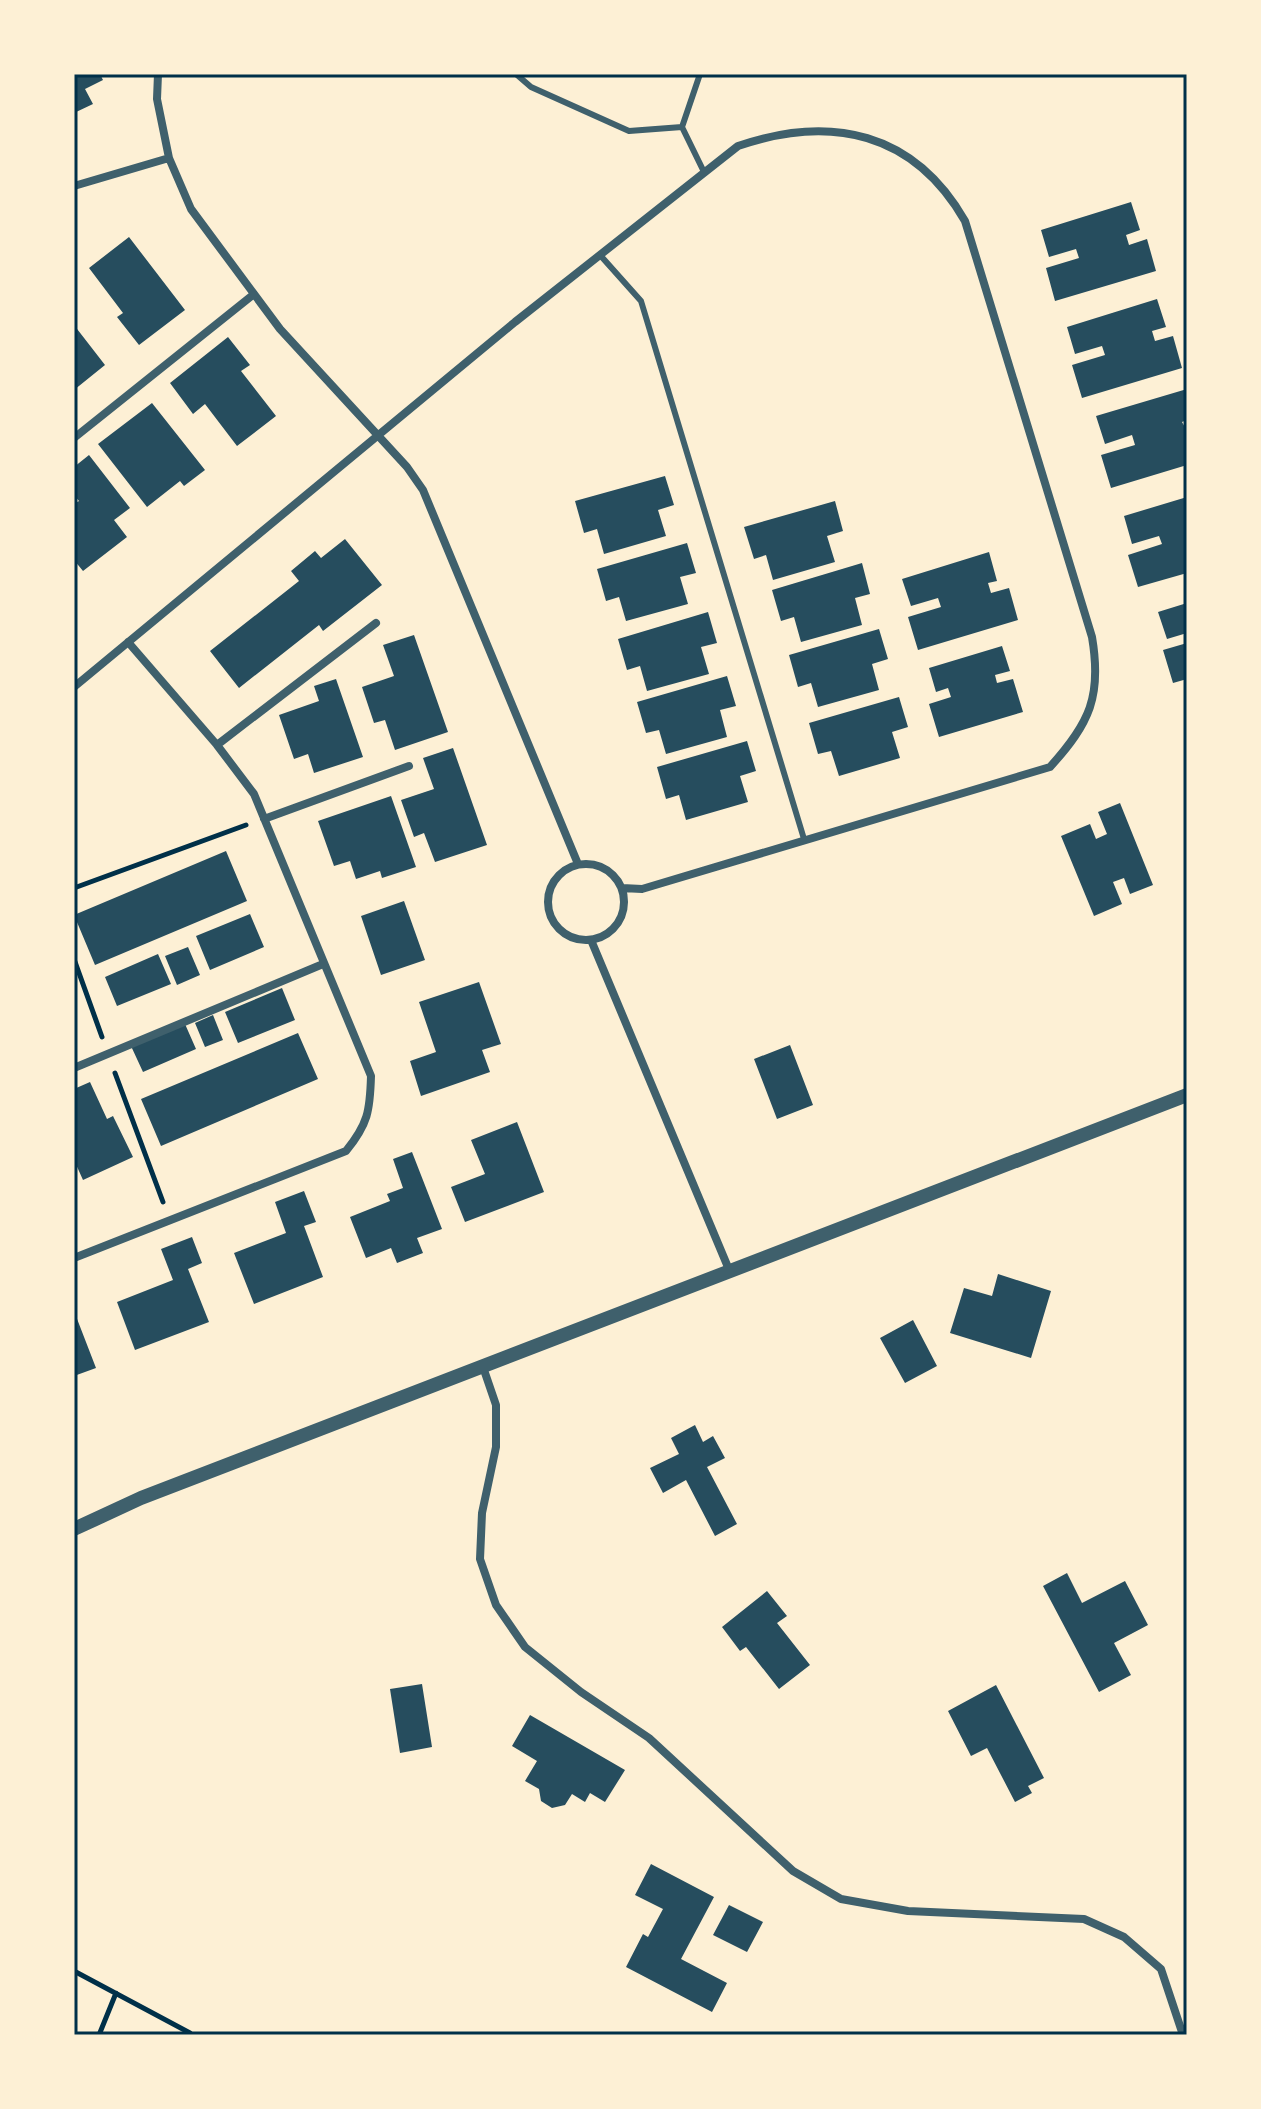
<svg xmlns="http://www.w3.org/2000/svg" width="1261" height="2109" font-family="'Alegreya Sans',sans-serif">
<rect width="100%" height="100%" fill="#fdf0d5"/>
<path fill="#264d5e" d="M74,74h26l3,6 -18,9 8,15 -19,9z
M1131,202l9,28 -14,5 3,10 18,-6 9,32 -101,30 -9,-33 33,-10 -3,-9 -27,8 -8,-27z
M129,237l56,73 -46,35 -22,-28 6,-4 -34,-45z
M1157,299l9,28 -14,4 3,10 18,-5 9,32 -100,30 -10,-33 33,-10 -3,-9 -27,8 -8,-27z
M74,325l31,40 -31,25z
M228,337l22,28 -9,6 35,45 -39,30 -32,-42 -12,10 -23,-31z
M1187,389v31l-5,2 5,9v34l-76,23 -10,-33 34,-10 -3,-10 -27,9 -9,-28z
M152,403l53,67 -21,16 -4,-5 -33,26 -49,-63z
M89,455l41,53 -16,12 13,17 -44,34 -9,-11v-56l5,-3 -5,-6v-28z
M665,476l9,29 -16,5 8,26 -62,18 -7,-25 -13,4 -9,-32z
M1187,497v76l-49,14 -10,-32 34,-11 -3,-8 -27,8 -8,-28z
M835,501l8,30 -16,5 8,26 -62,18 -7,-25 -12,4 -10,-32z
M345,539l37,46 -59,46 -4,-6 -80,63 -29,-37 89,-70 -8,-10 24,-20 6,7z
M687,543l9,30 -16,4 8,27 -62,17 -7,-24 -13,4 -9,-32z
M989,552l8,29 -9,2 3,10 18,-5 9,32 -100,30 -10,-33 33,-10 -3,-9 -27,8 -9,-27z
M862,563l8,31 -15,4 7,27 -61,17 -7,-25 -13,4 -9,-31z
M1187,603v30l-20,6 -9,-27z
M708,612l9,31 -16,4 8,27 -62,17 -7,-25 -13,4 -9,-31z
M879,629l9,30 -16,5 7,26 -61,17 -7,-24 -13,4 -9,-32z
M414,635l34,97 -53,18 -10,-30 -11,3 -12,-36 32,-11 -11,-31z
M1187,643v36l-14,4 -10,-33z
M1002,646l8,25 -15,4 2,8 16,-4 10,33 -84,25 -10,-33 22,-7 -3,-9 -12,4 -7,-24z
M727,676l9,30 -16,4 7,27 -61,17 -7,-24 -13,3 -9,-31z
M336,679l27,78 -49,16 -6,-19 -14,5 -15,-44 40,-14 -5,-15z
M899,697l9,30 -16,5 8,26 -61,18 -8,-25 -13,3 -9,-31z
M747,741l9,30 -16,5 8,26 -62,18 -7,-25 -13,4 -9,-32z
M453,748l34,97 -52,17 -11,-29 -10,4 -13,-37 33,-11 -11,-31z
M391,796l25,71 -34,11 -2,-7 -24,8 -6,-18 -16,5 -16,-45z
M1120,803l33,82 -23,9 -6,-16 -11,4 9,22 -28,12 -33,-80 29,-12 6,15 11,-5 -9,-22z
M226,851l21,50 -152,64 -21,-50z
M404,901l21,59 -44,15 -20,-59z
M250,914l14,33 -54,23 -14,-34z
M188,947l12,28 -23,10 -12,-29z
M158,954l13,30 -54,22 -12,-29z
M479,982l22,62 -19,6 8,22 -69,24 -11,-35 26,-9 -17,-50z
M282,988l13,32 -57,23 -13,-31z
M213,1015l10,25 -18,7 -10,-24z
M185,1024l11,25 -53,23 -12,-26z
M298,1033l20,46 -157,67 -20,-47z
M790,1045l23,60 -36,14 -23,-60z
M90,1082l17,37 6,-3 20,41 -50,23 -9,-20v-71z
M517,1122l27,70 -79,30 -14,-35 34,-13 -14,-34z
M412,1152l30,77 -25,9 6,15 -26,10 -6,-15 -25,10 -16,-41 40,-16 -3,-7 16,-6 -10,-29z
M304,1191l12,31 -12,4 19,51 -69,27 -20,-51 52,-20 -11,-31z
M192,1237l10,26 -14,6 21,53 -74,28 -18,-48 56,-22 -12,-31z
M998,1274l53,17 -20,67 -81,-25 14,-45 28,8z
M74,1311l22,57 -22,8z
M913,1320l24,46 -32,17 -25,-45z
M695,1425l8,17 10,-6 12,22 -18,9 30,57 -22,12 -29,-56 -23,13 -13,-25 29,-14 -8,-16z
M1067,1573l15,30 43,-22 23,44 -34,18 17,32 -32,17 -56,-106z
M767,1591l20,25 -10,7 33,42 -31,24 -33,-42 -6,4 -18,-24z
M422,1684l10,63 -32,6 -10,-64z
M996,1685l48,93 -16,8 4,7 -17,9 -28,-54 -16,8 -23,-45z
M530,1715l95,55 -20,32 -15,-9 -5,9 -13,-8 -7,11 -13,3 -11,-7 -2,-12 -14,-8 12,-20 -25,-15z
M651,1864l63,33 -33,62 46,24 -15,29 -86,-45 17,-33 5,3 15,-28 -28,-14z
M729,1905l34,17 -16,30 -34,-17z"/>
<g fill="none" stroke-linecap="round" stroke-linejoin="round">
<path stroke="#003049" stroke-width="5" d="M74,888l172,-63
M74,959l28,78
M115,1073l48,129
M74,1971l116,62
M99,2035l17,-42"/>
<path stroke="#3f606c" stroke-width="6" d="M516,74l15,13 98,44 53,-4 22,45
M682,127l18,-53
M600,255l41,46 163,538"/>
<path stroke="#3f606c" stroke-width="8" d="M158,74l-1,25 12,59 22,51 89,120 127,138 16,23 155,374
M74,186l95,-28
M74,438l180,-144
M74,687l441,-365 223,-176c93,-32 176,-14 227,75l127,416c10,59 -2,86 -42,130l-408,122 -20,-1
M217,745l159,-122
M264,819l145,-53
M548 902a38 38 0 1 1 76 0a38 38 0 1 1-76 0Z
M591,940l139,332
M74,1068l249,-104
M74,1258l272,-107c22,-27 24,-40 25,-75l-117,-282 -37,-49 -89,-103
M483,1367l13,38v42l-14,66 -2,46 16,46 29,42 56,45 68,46 144,133 48,28 67,12 176,8 40,18 37,32 22,66"/>
<path stroke="#3f606c" stroke-width="14" d="M74,1529l67,-31 1046,-403"/>
</g>
<rect width="1261" height="2109" fill="none" stroke="#fdf0d5" stroke-width="152"/>
<rect x="76" y="76" width="1109" height="1957" fill="none" stroke="#003049" stroke-width="3"/>
</svg>
